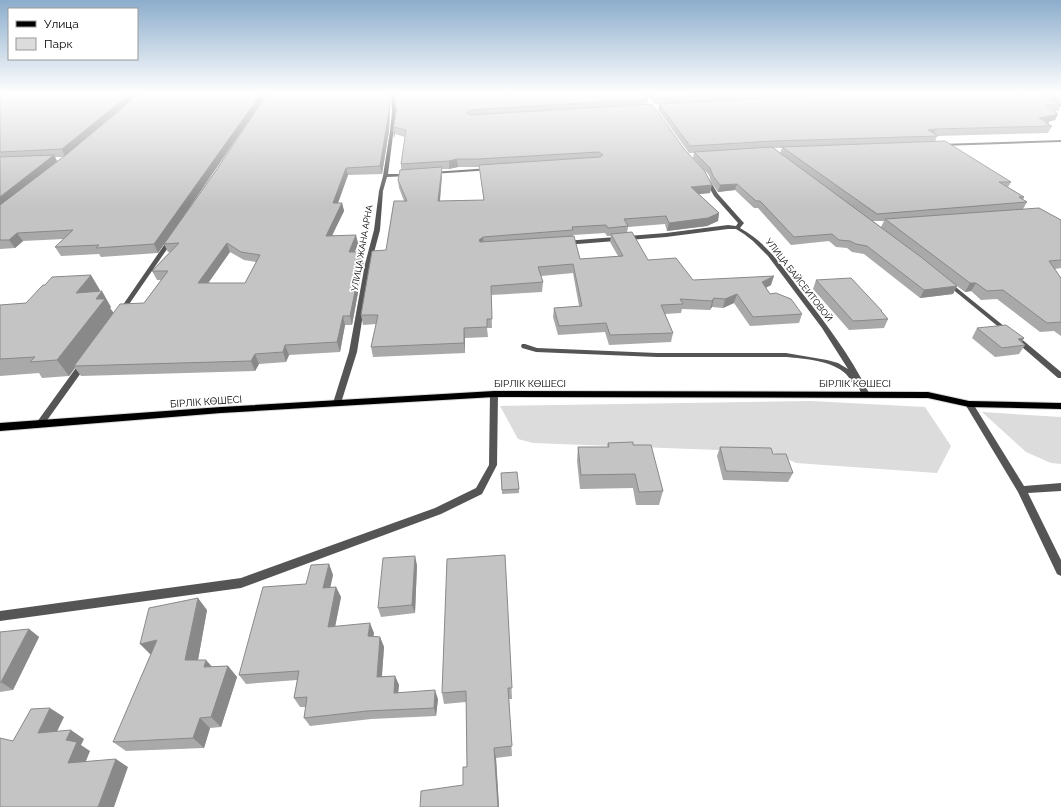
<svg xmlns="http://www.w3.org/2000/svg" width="1061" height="807" font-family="Raleway,sans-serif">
<rect width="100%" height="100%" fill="#fff"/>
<path fill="#dcdcdc" d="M811,401l114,6 26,39 -14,27 -141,-10 -24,-11 -239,-9 -15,-4 -18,-33z
M982,412l79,5v47l-10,-1 -25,-11z"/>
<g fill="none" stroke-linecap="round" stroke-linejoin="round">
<g stroke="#dbdbdb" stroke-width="2">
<path id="primary" d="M494,391l434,1 41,9 92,2v6l-92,-2 -41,-9 -434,-1 -273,16 -221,18v-8l221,-16z"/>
</g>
<path fill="#555" fill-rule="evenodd" d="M391,94h4l1,18 -8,62h20l2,1 -2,1 -21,1 -4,14 -3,39 -9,34 -14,88 -16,51 -4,3 -4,-3 16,-51 16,-88 9,-34 5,-39 4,-15 7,-45 2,-19z
M1061,140v2l-121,4 -2,-1 2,-1z
M490,168h2v2l-60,4 -2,-1 2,-1z
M705,179h4l9,15 25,28 1,1 -4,5c26,14 42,38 59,61 26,33 51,66 70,104l-1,2h-6l-5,-11h-4c-2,-3 -4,-7 -7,-10 -15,-14 -41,-15 -60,-17h-129l-121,-5 -14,-4 -1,-2 1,-2h3l12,4 120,5h129l41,7 11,3 10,6 -26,-41 -54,-72 -15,-15 -9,-7 -8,-5h-8l-62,8 -101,8 -3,-2 3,-2 101,-8 62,-8 8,1 2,-3 -24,-27 -9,-16z
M169,238l5,1 -51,74h-4l-1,-1z
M947,280l63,51 1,1 -1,1h-4l-61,-50 -1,-1z
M1015,337h4l42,35v6h-3l-43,-37 -2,-2z
M81,361h3l4,2 -45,63h-6l-1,-2 1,-2z
M494,391l4,3 -1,71 -15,29 -41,20 -200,74 -241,33v-10l241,-33 194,-70 41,-20 13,-23 1,-71z
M969,401l3,1 52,84 37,-3v8l-33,2 33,67v16l-4,-2 -39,-82 -53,-88z"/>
<use href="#primary" fill="#000" fill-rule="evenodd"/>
</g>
<path fill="#a9a9a9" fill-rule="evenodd" d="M0,94h267l-95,139 43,-61 52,-78h123v18l-1,19 -7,43 -34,1 -10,28h4l2,8 -12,24 26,8 -3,9h8l1,8 -12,65h-7l-5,27 -51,3 -3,7 -27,2 -4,7 -174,5 -6,-8 -6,8 -27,2 -3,-5 -39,3v-71l26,-2 74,-13 -2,2 13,15 -1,1 4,5 30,-10 17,-23h-4l-5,-9 18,-19h-2l-4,-8 -6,9 -57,4 -2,-3 -38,2 -6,-9 9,-8 -41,2 -8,7 -15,1zM55,157h8l-6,4zM230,252l14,8 12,2 -11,21h-37z
M646,94h415v13h-1l-2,4h-3l3,3 -3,6 -8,2 2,1 -1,1 4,2 -4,7 -111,3 -2,6 76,40 -3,5 16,10 -1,3 4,2 -4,7 38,11v48l-6,1 6,9v58l-7,-5 -14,1 -43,-33 -16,1 -10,-9 -6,1 -8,-6 -4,8 -33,4 -56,-44 -12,-2 -5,-4 -11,-1 -7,-6 -38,4 -33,-37h-4l-19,-18 -17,2 -7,-10 -2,-7 -16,-17 1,-5h-5l-31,-43 1,-6h-4zM774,148h8l-2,5zM873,221h11l-3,6z
M648,99l-1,5 63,89 -11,1 20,19 -1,8 -11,5 -40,5 -2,-7 -37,3 -1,6 21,27 45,20 78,5 -5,3 4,6 32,20 -3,9 -49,3 -16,-23 -11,5 -11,-1 -2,3 -28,-1 -1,4 -16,1 8,19 -2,9 -62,3 -4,-13 -47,3 -5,-18 1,-9 25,-2 -6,-33 -32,3 2,6 -1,10 -51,3 1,33h-5l1,9 -23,1v15l-92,4 -2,-10 5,-23 -13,1 -2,-10 25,-65 18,-49 -5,-13 -1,-8 3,-10v-6l4,-27 -10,-3 -1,4 -1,-7 4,-25zM458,167h21l5,33 -44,1 2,-26v-6h7zM605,233l2,3h4l-1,6 8,14 -38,3 -7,-22v-2z
M816,280l66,31v1l6,7 -4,9 -35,2 -36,-41z
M977,328l47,10 -2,4 3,3 -6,9 -24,3 -23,-19z
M608,443l25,2 30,46 -4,14h-23l-3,-17 -53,1 -3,-28 1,-14h29z
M720,447l73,26 -5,9 -65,-2 -6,-24z
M501,473l18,16v4l-17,1z
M505,555l7,144h-3l3,57 -16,2 3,49h-79l43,-22 4,-18 -1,-65 -22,2 -2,-11z
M329,564l4,11 -3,12h6l5,10 -6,30 39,6 -1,3 7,1 4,10 -2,29h13l4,9 -1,8 40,6 -2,17 -65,3 -61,7 -6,-8 2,-11h-6l-6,-9 3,-18 -51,4 -7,-9 67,-91z
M417,565l-2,48 -34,4 -3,-9z
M207,610l-9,50 14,7 16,-1 9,11 -16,50 -11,1 -6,20 -78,3 -13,-9z
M29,629l10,8 -26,53 -13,2v-60z"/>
<path fill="#898989" d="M130,94h10l-75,63 -3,-8z
M261,94h6l-109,159 -4,-9z
M389,94h1v18l-1,19 -7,43 -2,-8z
M1058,114l-3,6 -20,5 4,-7z
M394,127l1,7 -1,4 -1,-7z
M936,129l-3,7 -5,-6z
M54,155l4,8 -58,46v-12z
M457,159l1,8 -9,2v-8z
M442,167v8l-3,35 -1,-9z
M346,168l2,7 -13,36 -2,-8z
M737,184l-2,6 -17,2 2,-7z
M712,185l-2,8 -20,2 1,-8z
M342,203l2,8 -16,33 -2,-8z
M719,213l-1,8 -11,5 -40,5 2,-8z
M17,233l6,8 -8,7 -6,-8z
M356,235l2,8 -7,18 -2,-9z
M483,237l1,9 -4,3 -1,-9z
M227,243l3,9 -28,40 -4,-9z
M363,252l1,8 -12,65 -2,-9z
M91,275l9,15 -14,18 -10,-15z
M774,276l-3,9 -12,6 3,-9z
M970,283h6l-5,8 -6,1z
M957,286l-4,8 -33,4 4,-8z
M102,291l9,16 -1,1 4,6 -40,52 1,2 -6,8 -12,-16 39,-61z
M737,294l-3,9 -11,5 2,-9z
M714,298l-2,9 -2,3 2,-9z
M343,316l2,9 -5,27 -3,-10z
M464,328l1,10v15l-1,-10z
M1024,338l-5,7 -1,-6z
M285,345l4,10 -3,7 -3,-10z
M255,354l4,10 -4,7 -4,-10z
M415,556l2,9 -2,48 -3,-8z
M329,564l4,11 -5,23 -5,-10z
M336,587l5,10 -8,40 -5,-10z
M198,598l9,12 -11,61 -11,-11z
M370,623l4,10 -2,12 -4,-9z
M29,629l10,8 -26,53 -12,-8z
M380,637l4,10 -3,39 -4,-9z
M157,640l-6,15 -11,-11z
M206,660l10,11 -12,-4z
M228,666l9,11 -16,50 -10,-10z
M395,676l4,9 -2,17 -3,-9z
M435,690l3,9 -2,17 -2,-8z
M50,708l14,9 -12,25 -14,-9z
M200,718l10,10 -6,20 -11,-10z
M71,730l13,9 -3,6 9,6 -8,20 -14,-8 -2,-23z
M494,748l2,10 3,49h-1z
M116,759l12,8 -14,40h-16z"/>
<path fill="#c4c4c4" stroke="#898989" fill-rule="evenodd" d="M0,94h130l-68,55 -62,3z
M139,94h122l-107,150 -58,4 3,-3 -44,2 18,-17 -56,3 -8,7h-9v-35l67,-51z
M267,94h122l1,11 -3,19 -7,42 -34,2 -13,35h9l-16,33 30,-1 -7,17h14l-13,64h-7l-6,26 -52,3 -2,7 -28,2 -4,7 -177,5 46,-62 24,-1 24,-32h-16l27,-28 -15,1 51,-72zM227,243l14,9 19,3 -15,28h-47z
M396,94h249l3,5 -178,11 -3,3 4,2 181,-11 33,46 19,20 8,15 -21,2 28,26 -11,5 -39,5 -3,-7 -42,3 4,7 -20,2 -2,-3 -34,2 1,3 -90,7 -4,3 1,2 94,-6 6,23 43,-3 -12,-22 21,-2 16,28 28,-2 17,22 81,-4 -12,6 8,12 6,-1 15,6 11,15 -49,3 -16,-23 -12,5 -11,-1 -2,3 -32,-2 3,5 -22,1 12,28 -63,2 -4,-12 -47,3 -5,-18 28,-2 -9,-42 -35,3 5,15 -52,4 1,33h-5v8l-23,1v15l-93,4 7,-32h-17l11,-64 14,-1 8,-49h13l-9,-21 2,-10 42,-3 -4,34 46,-1 -5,-35 121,-8 3,-2 -4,-3 -121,7h-21l-8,2 -48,3 5,-34 -12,-3 -1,4 4,-25z
M652,94h83l-79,4z
M844,94h195l22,11h-15l12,9 -19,4 10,5h-4l7,3 -116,3 -8,1 10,6 -164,5 -84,5 -31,-42z
M1050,94h11v5z
M945,141l66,41h-12l25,15h-5l8,5 -150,12 -95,-67z
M772,147l149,110 36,29 -33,4 -57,-44 -11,-2 -6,-3 -11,-1 -7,-6 -38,3 -34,-36h-4l-19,-17 -17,1 -7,-9 -3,-8 -16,-16z
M54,155l-54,42v-40z
M1039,208l22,12v40l-12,1 12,17v44l-14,1 -44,-33 -16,1 -11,-8h-6l-85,-64z
M91,275l-15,18 26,-2 -6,8h9l-48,61 -27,2 5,-5 -35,2v-54l26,-2 17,-18h2l7,-8z
M851,278l31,33h-1l7,8 -35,2 -37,-41z
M1006,325l18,13 -6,1 7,6 -23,3 -25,-20z
M633,442v3h18l12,46 -24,1 -4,-18 -54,1 -3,-28h31l-1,-4z
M720,447l51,1 2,6h13l7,19 -67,-2z
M517,472l2,17 -17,1 -1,-17z
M505,555l7,133h-4l4,58 -18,2 4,59h-78l1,-16 42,-6v-18h4l-1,-76 -24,2 5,-134z
M415,556l-3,49 -34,3 5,-50z
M329,564l-6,24 13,-1 -8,40 42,-4 -2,13 12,1 -3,40 18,-1 -1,17 41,-3 -1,18 -67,3 -63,7 3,-21 -13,1 5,-27 -60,4 24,-88 43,-3 5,-19z
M198,598l-13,62h21l-2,7 24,-1 -17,51 -11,1 -7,20 -80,4 44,-102 -17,4 9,-36z
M29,629l-28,53 -1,1v-51z
M50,708l-12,25 33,-3 -5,10 11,2 -9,21 48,-4 -18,48h-98v-69l13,3 18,-32z"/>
<linearGradient id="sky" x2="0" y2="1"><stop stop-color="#8cadcc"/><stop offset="0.45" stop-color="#fff"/><stop offset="1" stop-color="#fff" stop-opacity="0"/></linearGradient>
<rect width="1061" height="207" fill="url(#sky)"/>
<g text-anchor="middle" stroke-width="3.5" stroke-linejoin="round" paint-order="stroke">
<g font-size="9" fill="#000" stroke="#fff">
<text transform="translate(362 248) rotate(-80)" y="3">УЛИЦА ЖАНА АРНА</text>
<text transform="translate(799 280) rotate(52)" y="3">УЛИЦА БАЙСЕИТОВОЙ</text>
</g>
<g font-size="10" fill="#000" stroke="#fff">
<text x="530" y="387">БІРЛІК КӨШЕСІ</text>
<text x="855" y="387">БІРЛІК КӨШЕСІ</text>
<text transform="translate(206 401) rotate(-4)" y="4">БІРЛІК КӨШЕСІ</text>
</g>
</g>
<rect x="8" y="8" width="130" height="52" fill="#ffffff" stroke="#999999"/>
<rect x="16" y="21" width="20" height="6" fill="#000000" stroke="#999999"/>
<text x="44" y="28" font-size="12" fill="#000000">Улица</text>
<rect x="16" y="38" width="20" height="12" fill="#dcdcdc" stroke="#999999"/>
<text x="44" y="48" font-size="12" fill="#000000">Парк</text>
</svg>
